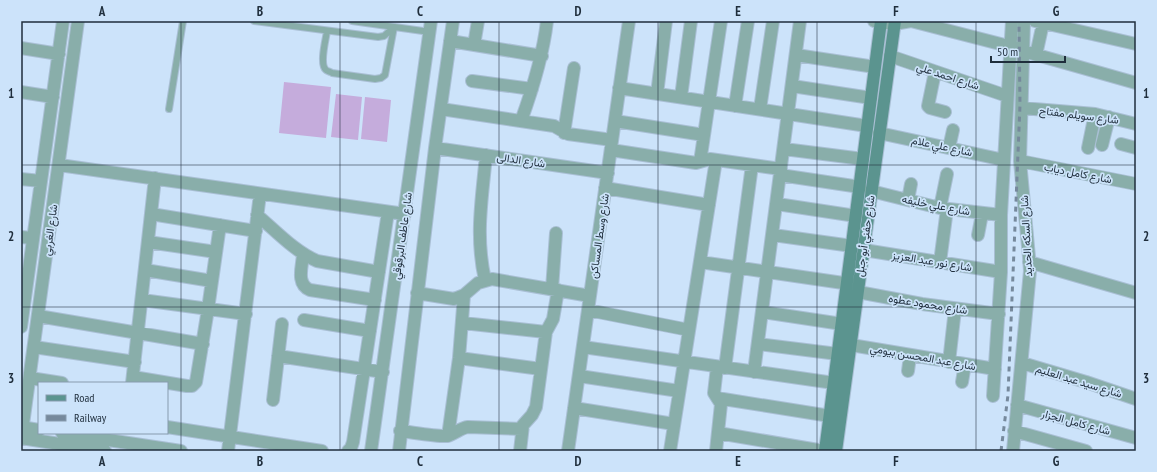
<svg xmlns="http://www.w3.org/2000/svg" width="1157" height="472" font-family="'PT Sans Narrow',Vazirmatn,sans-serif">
<rect width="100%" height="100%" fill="#cce3fa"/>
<path fill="#c5acdc" d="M284,82l47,5 -5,51 -47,-5z
M336,94l26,3 -4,43 -27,-3z
M365,97l26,3 -4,42 -26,-3z"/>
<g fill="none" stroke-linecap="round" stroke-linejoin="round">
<g stroke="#a9bfd4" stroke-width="8">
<path id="lane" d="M254,21l124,16 6,-1 9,-8
M352,21l78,11
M327,31c-1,8 -8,33 -1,39 1,1 5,2 6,3l43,6 6,-1 4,-3 9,-48
M169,109l14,-88"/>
</g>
<g stroke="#a9bfd4" stroke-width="14">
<path id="street" d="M874,21l20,3 17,-3
M911,21l109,28 3,2 113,32
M1035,21l101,23
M450,41l92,15
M474,45l4,-24
M21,48l38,6
M796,55l79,12
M1036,55l7,-32
M890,56l117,40
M935,72l-7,34 2,2 15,4
M472,81l60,8
M792,86l79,12
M619,88l248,38
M21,92l32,5
M657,94l9,-73
M681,97l10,-76
M735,106l13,-85
M1022,108l73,6 41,10
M441,109l113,17 14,8 44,6
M760,109l13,-88
M521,121c12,-33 22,-65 26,-100
M615,121l89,14
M564,133l10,-65
M879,133l125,27
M1121,144l15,4
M1102,145l7,-28
M435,148l173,25
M949,148l4,-18
M1088,148l7,-34
M784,149l79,10
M611,150l85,13 14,-4 71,10
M1020,161l116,23
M700,162l21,-141
M59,165l346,49
M780,175l80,12
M21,179l20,2
M605,188l104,17
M871,191l69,17 61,7
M908,200l3,-16
M777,204l79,12
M940,208l7,-34
M151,214l105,17
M257,215c19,16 37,36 60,46l62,11
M773,235l79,11
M978,235l4,-21
M21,237l12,1
M148,242l68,10
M864,250l137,22
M303,255c-1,12 -7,29 7,35l65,10
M700,262l157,23
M940,262l7,-53
M1029,262l107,31
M145,270l67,11
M485,280c-10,-44 -3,-81 1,-125
M552,289l4,-56
M858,292l64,12 77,10
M417,293l37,6 10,-4 14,-12 14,-4 98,17
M142,300l104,14
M588,310l101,20
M762,312l80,12
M38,316l165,28
M304,320l66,11
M463,323l83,9
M21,327l42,-306
M758,344l80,10
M851,345l144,24
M34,347l101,15
M583,347l251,36
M278,356l105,16
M459,358l82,11
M949,362l6,-53
M1022,363l64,19 50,17
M725,368l27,-203
M908,371l2,-15
M754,372l46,-351
M579,376l100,15
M133,377l54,9h5l4,-4 12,-73 12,-84
M30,378l32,5
M962,382l3,-18
M132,383l23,-205
M993,396l8,-124v-57l11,-194
M717,398l113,18
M273,400l9,-76
M1017,405l119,33
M574,408l100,16
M21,427l18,3
M167,427l155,24
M400,431c10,1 39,6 47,5 8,-2 13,-8 21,-9l54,2
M1014,431l72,20
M62,433l119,18
M718,433l106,18
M448,436l11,-78 5,-63
M21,438l84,13
M21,439l57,-418
M228,451l32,-257
M348,451l3,-3 2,-6 35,-230
M371,451l60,-430
M399,451l36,-303 18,-127
M520,451l3,-26 9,-10 4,-8 10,-75 7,-13 5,-29
M568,451l61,-430
M670,451l46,-291
M716,451l5,-47 -7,-11 3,-26
M1013,451l17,-180 -1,-14 -9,-96 4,-140"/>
</g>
<g stroke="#a9bfd4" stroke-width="14">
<path id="secondary" d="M825,451l56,-430
M836,451l59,-430"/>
</g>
<use href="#lane" stroke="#89aeaa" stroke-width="6"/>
<use href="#street" stroke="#89aeaa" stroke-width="12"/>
<use href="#secondary" stroke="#5b948f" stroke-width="12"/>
<path stroke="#76899c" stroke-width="3" stroke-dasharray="5 5" stroke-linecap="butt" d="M1001,451l7,-56 12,-290 -1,-84"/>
</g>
<path fill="none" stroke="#1f2e3c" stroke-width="1" stroke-opacity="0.55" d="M181,21v430M340,21v430M499,21v430M658,21v430M817,21v430M976,21v430M21,165h1115M21,307h1115"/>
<g text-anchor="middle" stroke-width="3.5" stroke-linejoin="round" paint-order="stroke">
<g font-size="11" fill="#1f2e3c" stroke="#cce3fa">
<text transform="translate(948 76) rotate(18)" y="4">شارع احمد علي</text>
<text transform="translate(1079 115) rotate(7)" y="4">شارع سويلم مفتاح</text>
<text transform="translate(942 146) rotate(12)" y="4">شارع علي علام</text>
<text transform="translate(521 160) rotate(8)" y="4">شارع الدالى</text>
<text transform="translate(1078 173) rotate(11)" y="4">شارع كامل دياب</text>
<text transform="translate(936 205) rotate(11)" y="4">شارع علي خليفه</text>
<text transform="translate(50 230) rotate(-82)" y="4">شارع الغربي</text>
<text transform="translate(402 236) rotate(-82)" y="4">شارع عاطف البرقوقي</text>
<text transform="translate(599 236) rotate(-82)" y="4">شارع وسط المساكن</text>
<text transform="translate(865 236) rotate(-82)" y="4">شارع حفني أبو جبل</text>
<text transform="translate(1026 236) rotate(-93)" y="4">شارع السكه الحديد</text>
<text transform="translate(932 261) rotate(9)" y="4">شارع نور عبد العزيز</text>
<text transform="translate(928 304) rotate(9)" y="4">شارع محمود عطوه</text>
<text transform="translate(923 357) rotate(10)" y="4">شارع عبد المحسن بيومي</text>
<text transform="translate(1079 381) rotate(17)" y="4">شارع سيد عبد العليم</text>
<text transform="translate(1076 422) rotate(15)" y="4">شارع كامل الجزار</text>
</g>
</g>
<rect width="1157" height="472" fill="none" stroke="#cce3fa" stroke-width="44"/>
<rect x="38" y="382" width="130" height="52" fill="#cce3fa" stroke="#879bae"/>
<rect x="46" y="395" width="20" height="6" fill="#5b948f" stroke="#879bae"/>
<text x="74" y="402" font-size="12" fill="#1f2e3c">Road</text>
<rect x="46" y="415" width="20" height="6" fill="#76899c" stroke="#879bae"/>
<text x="74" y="422" font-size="12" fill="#1f2e3c">Railway</text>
<path d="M991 56v6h74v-6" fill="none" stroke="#1f2e3c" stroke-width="2"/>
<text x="997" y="56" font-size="12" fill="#1f2e3c" stroke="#cce3fa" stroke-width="3" paint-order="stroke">50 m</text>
<rect x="22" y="22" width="1113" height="428" fill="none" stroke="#1f2e3c" stroke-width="1.5"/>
<g font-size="13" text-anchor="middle" font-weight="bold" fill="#1f2e3c">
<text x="102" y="16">A</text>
<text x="260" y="16">B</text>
<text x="420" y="16">C</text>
<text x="578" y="16">D</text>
<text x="738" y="16">E</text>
<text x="896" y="16">F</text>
<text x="1056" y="16">G</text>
<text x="11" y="98">1</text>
<text x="1146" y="98">1</text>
<text x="11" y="241">2</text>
<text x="1146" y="241">2</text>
<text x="11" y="383">3</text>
<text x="1146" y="383">3</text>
<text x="102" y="466">A</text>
<text x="260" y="466">B</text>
<text x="420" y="466">C</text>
<text x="578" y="466">D</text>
<text x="738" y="466">E</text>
<text x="896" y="466">F</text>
<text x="1056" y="466">G</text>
</g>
</svg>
